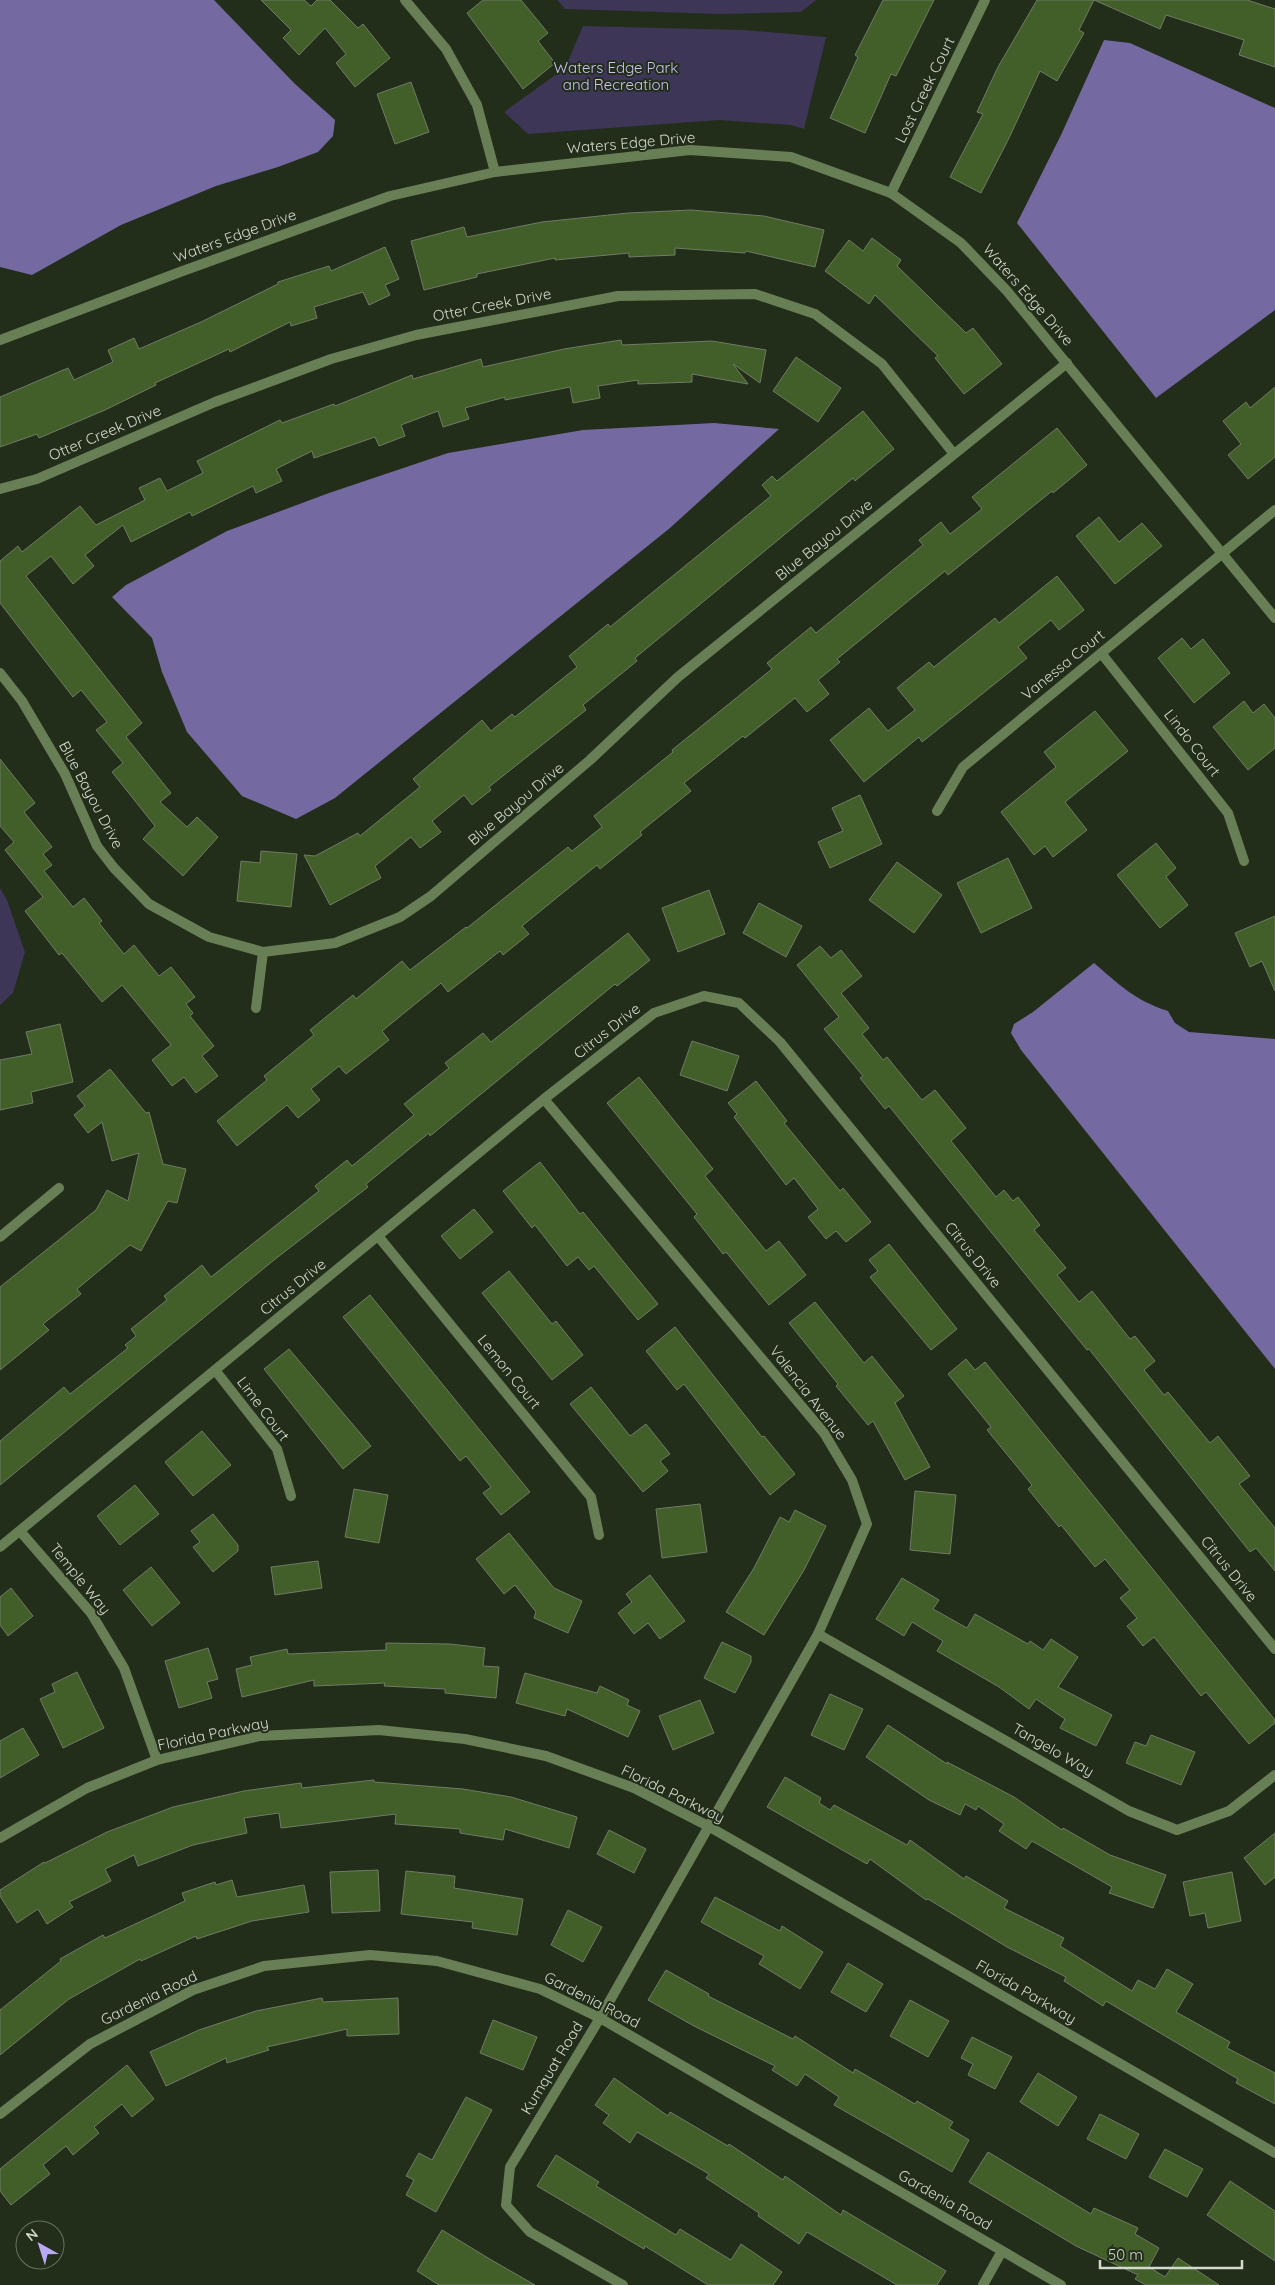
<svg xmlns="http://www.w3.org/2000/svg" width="1275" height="2285" font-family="Quicksand,sans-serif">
<rect width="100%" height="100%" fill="#222d1a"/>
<path fill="#3d3657" d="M557,0h259l-15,12 -81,2 -155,-5z
M583,26l160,4 83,7 -22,92 -13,-4 -72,-5 -191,14 -24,-22 61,-44z
M0,888l7,12 18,52 -12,41 -13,12z"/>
<path fill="#7469a0" d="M0,0h214l80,83 41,37 -2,16 -15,16 -40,15 -62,19 -95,39 -89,50 -32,-8z
M1104,40l26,3 145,65v202l-119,88 -139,-175 44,-88z
M714,423l65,6 -109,99 -335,270 -39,21 -54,-23 -55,-64 -25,-60 -10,-34 -40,-41 14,-12 101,-54 102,-38 119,-40 135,-23z
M1094,963c26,22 40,37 74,48l7,12 14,9 86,7v330l-254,-319 -10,-17 3,-9 19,-12z"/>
<path fill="#425e29" stroke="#6f7c66" d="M261,0h43l7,6 6,-6h13l28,28 5,-4 27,34 -35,29 -19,-24 10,-9 -21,-26 -26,27 -16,-17 8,-8z
M483,0h38l27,33 -10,8 17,22 -32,26 -56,-76z
M883,0h51l-38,76 -5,-2 -26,59 -35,-15 28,-61 -3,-2z
M1037,0h210l28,9v58l-36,-12 5,-15 -78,-25 -6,14 -66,-29 -15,30 5,3 -27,48 -17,-10 -31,67 -28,55 -31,-16 33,-63 -6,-2 21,-45z
M411,82l18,50 -34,12 -18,-50z
M691,210l73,6 60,14 -9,37 -69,-16 -1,2 -70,-5v7l-46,2v-4l-74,7v-2l-78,16v3l-53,13 -13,-49 53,-14 3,10 75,-15 86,-9z
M872,238l29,22 -4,6 69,67 7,-5 29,36 -38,30 -29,-36 3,-2 -63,-61 -6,9 -44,-33 24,-31 14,11z
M385,247l14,32 -14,6 5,10 -21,10 -6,-13 -49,15 3,11 -26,8 -1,-4 -60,30 -1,-3 -74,34 1,2 -51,25 -66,28 -2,-4 -37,13v-50l68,-29 6,12 39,-18 -5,-12 26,-12 5,11 62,-27 77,-38v-2l51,-16 2,5z
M621,340l1,5 90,-4 54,9 -6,33 -27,-19 15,20 -56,-10v8l-54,2v-4l-40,6 2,12 -27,5 -3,-16 -65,13v-3l-40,11 4,11 -26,8 -5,-16 -37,14 4,11 -26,10 -4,-9 -61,21 -2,-7 -36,18 6,12 -26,12 -3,-7 -61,30 -2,-4 -59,30 -8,-17 -38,30 9,11 -21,18 -22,-28 -25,20 116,147 -16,14 45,56 -11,9 27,25 10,-10 21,20 -35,39 -40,-37 12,-13 -43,-54 11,-9 -27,-33 11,-8 -26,-32 -8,7 -73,-94v-42l18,-15 4,6 58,-46 16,19 49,-25 -6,-12 21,-10 7,13 36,-18 -6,-12 83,-41 2,3 52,-19 1,2 77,-31 1,4 68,-20 2,8 81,-18z
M796,357l45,31 -23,34 -45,-31z
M1275,387v70l-27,22 -20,-24 13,-11 -18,-23 23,-19 4,6z
M863,411l31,38 -39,32 -2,-3 -218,180 2,3 -54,44 3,5 -97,77 2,3 -19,15 -8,-10 -32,26 9,11 -21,16 -9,-11 -36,29 6,12 -51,27 -26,-50 11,1 43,-23 2,3 60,-49 -7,-8 69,-59 9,11 21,-17 3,3 62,-50 -8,-11 39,-32 2,3 161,-131 -9,-11 10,-9 5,5z
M1057,428l30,37 -34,28 -1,-2 -104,84 -3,-4 -108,88 3,3 -22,18 11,14 -22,18 -12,-14 -50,40 -2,-2 -59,47 7,8 -51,41 2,3 -42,34 -3,-4 -75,61 7,8 -26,21 -3,-4 -52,41 -7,-9 -59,48 7,9 -43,34 -7,-8 -28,23 9,11 -22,18 -11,-13 -50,41 -20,-25 50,-41 -3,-4 50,-41 -4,-5 43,-35 3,4 46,-38 8,9 56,-43 1,1 101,-81 4,4 30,-24 -8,-11 79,-64 -1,-2 100,-81 -5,-6 44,-36 5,6 107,-88 -4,-5 22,-18 9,12 32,-25 -10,-12z
M1099,517l20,25 23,-19 20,23 -47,38 -39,-48z
M1057,576l27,34 -25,20 -8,-10 -33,27 9,11 -105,84 -3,-5 -55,45 -34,-42 39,-32 19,23 27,-21 -18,-22 32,-26 5,5 61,-49 4,5z
M1182,638l9,11 12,-10 27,34 -36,30 -36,-45z
M1244,701l9,12 11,-9 11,14v30l-27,22 -35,-43z
M1095,711l33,40 -63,51 22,28 -34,27 -8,-11 -11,9 -33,-43 55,-45 -12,-15z
M0,759l35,44 -11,9 28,35 -9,7 9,11 -8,6 29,36 11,-9 18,23 -3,2 25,31 10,-9 25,31 12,-9 24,30 -9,7 7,9 -3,3 24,30 -12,10 16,20 -22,17 -12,-16 -12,9 -20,-26 19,-15 -49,-60 -20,17 -40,-49 -3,2 -34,-44 18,-14 -38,-47 9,-8 -14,-16z
M860,795l22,49 -52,24 -12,-26 25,-11 -11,-23z
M1156,843l20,25 -10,9 22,28 -28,23 -43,-53z
M261,851l36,3 -6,53 -54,-6 4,-40 19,2z
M1008,858l24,50 -51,25 -24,-50z
M897,862l45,33 -28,38 -45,-33z
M709,890l16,44 -47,18 -16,-44z
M759,903l43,23 -16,31 -43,-24z
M1275,916v75l-13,-30 -12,6 -15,-34z
M628,933l22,27 -33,26 -2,-2 -185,152 -1,-3 -63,51 2,3 -94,73 -274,225v-44l64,-54 6,7 58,-46 -3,-3 11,-9 -5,-7 36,-29 -3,-4 38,-31 9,12 108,-86 -4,-5 32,-26 5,6 62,-51 -10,-11 45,-36 -4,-5 38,-30 8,9z
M820,946l11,12 10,-8 21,26 -21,17 28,35 -7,6 21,26 4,-3 35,43 13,-10 31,38 -15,13 45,56 8,-7 9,11 5,-4 22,28 -6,5 32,38 -9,7 22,27 13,-11 38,48 5,-3 20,25 -11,9 20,25 4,-3 42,51 8,-7 32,40 -11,8 36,44v43l-19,-23 -6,4 -161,-203 -2,1 -40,-49 -158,-195 -4,3 -25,-31 3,-2 -39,-47 15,-12 -42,-52z
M60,1024l13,58 -42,10 2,11 -33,7v-50l32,-6 -6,-22z
M692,1041l47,15 -12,35 -47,-16z
M110,1069l36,44 3,-1 14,52 23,5 -9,34 -9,-2 -27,50 -11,-6 -53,44 4,5 -38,30 6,6 -49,40v-83l96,-77 11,-20 21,11 11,-48 -27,8 -10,-39 -14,11 -14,-18 11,-9 -8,-10z
M639,1077l74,92 -8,7 61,75 13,-10 27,34 -37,30 -43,-53 -3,2 -29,-37 3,-3 -90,-111z
M756,1081l31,40 -3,2 56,68 3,-3 28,34 -25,20 -10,-11 -10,8 -18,-22 10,-8 -24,-31 -8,7 -52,-68 3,-3 -9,-11z
M540,1162l40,52 3,-2 75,92 -20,16 -44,-54 -5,4 -11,-13 -11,9 -32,-41 -3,3 -29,-37z
M474,1209l19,23 -33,27 -19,-23z
M889,1244l68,85 -26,21 -61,-73 8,-6 -9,-11z
M509,1271l43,53 4,-3 27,34 -31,25 -70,-87z
M370,1295l160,197 -29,23 -18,-22 8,-6 -25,-31 -6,5 -117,-144z
M815,1302l49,61 8,-7 32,40 -9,7 35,64 -25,13 -32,-59 -5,4 -32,-39 2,-2 -49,-61z
M675,1327l87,110 2,-1 31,38 -25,21 -86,-111 -7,6 -31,-39z
M289,1349l82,97 -28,23 -79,-100z
M966,1359l9,11 10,-8 290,358v3l-26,21 -43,-52 -5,4 -47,-59 -11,9 -16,-20 10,-8 -17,-20 10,-8 -25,-31 -10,8 -34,-42 -2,2 -31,-38 4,-4 -45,-55 4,-3 -43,-53z
M591,1387l39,49 16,-12 24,30 -10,7 8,10 -25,21 -73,-88z
M202,1431l29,34 -38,31 -28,-34z
M135,1485l24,29 -39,31 -23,-29z
M354,1489l34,6 -9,48 -34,-6z
M915,1491l41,4 -6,59 -40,-4z
M700,1504l7,48 -45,6 -6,-49z
M795,1510l31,16 -22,44 -40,65 -38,-23 28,-44 26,-51 9,5z
M213,1514l25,31v6l-25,21 -20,-25 7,-5 -9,-11z
M509,1533l45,55 28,13 -14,32 -34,-15 2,-6 -21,-27 -11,9 -28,-35z
M318,1561l4,27 -47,7 -4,-28z
M151,1567l29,36 -28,23 -29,-36z
M650,1575l35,46 -25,18 -12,-16 -14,11 -16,-21 14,-11 -6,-8z
M902,1578l37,22 -6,9 34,19 8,-14 53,30 2,-3 13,9 8,-11 27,18 -20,30 54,28 -16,31 -36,-18 5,-9 -29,-20 -7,10 -30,-22 -62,-36 6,-10 -31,-19 -8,14 -28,-17z
M11,1588l22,28 -25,20 -8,-11v-28z
M722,1642l29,14v6l-16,31 -31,-15z
M386,1643l64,1 35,4 -2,18 16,1 -3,31 -51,-5v-4l-61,-3 1,-3 -71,3v-6l-72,17 -6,-28 16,-4 -2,-8 37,-8 1,5 98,-4z
M208,1648l10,31 -11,3 5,16 -33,10 -14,-47z
M77,1672l27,56 -41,20 -23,-49 15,-7 -3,-8z
M525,1673l72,20 3,-7 29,14 -2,5 13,6 -12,26 -61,-28 -2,7 -49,-13z
M830,1694l33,15 -19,41 -33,-15z
M700,1700l14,33 -41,17 -14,-34z
M888,1725l59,39v-2l67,35 48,33 1,-2 47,27 56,20 -13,33 -44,-15 3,-6 -80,-46 -6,8 -27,-18 5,-7 -26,-18 -2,4 -11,-6 -5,11 -31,-15 -63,-43z
M23,1728l16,27 -39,23v-37z
M1151,1735l44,17 -14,33 -55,-22 9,-21 11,4z
M785,1777l36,21 -2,5 11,7 4,-5 73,40 3,-5 54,39 2,-3 42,25 -4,7 60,30 -4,8 72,45 6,-11 17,9 12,-20 26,15 -17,28 54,30 -3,6 48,25v31l-39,-21 2,-4 -132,-78 -3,5 -39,-25 2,-4 -59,-30 -79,-48 -2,1 -56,-41 -3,5 -100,-57z
M374,1780v2l89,7 48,8 66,20 -8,31 -64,-19 -2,11 -43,-7v-4l-65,-5 1,-10 -115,14 -2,-15 -35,5 3,15 -54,12 -55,21 -4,-11 -29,14 6,12 -42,21 4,5 -26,17 -9,-15 -21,14 -17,-27v-6l44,-28 1,1 62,-31 66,-25 71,-16 57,-8 1,5z
M609,1830l37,19 -12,24 -37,-19z
M1275,1833v44l-10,8 -21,-27z
M378,1870l2,41 -48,2 -2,-41z
M406,1871l49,5 -1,12 69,11 -6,36 -45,-7 1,-6 -72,-8z
M1232,1872l9,49 -33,7 -3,-15 -15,3 -7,-34z
M232,1880l5,17 67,-12 5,27 -57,9 -55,18 -1,-3 -55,25 -1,-2 -71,40 -69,56v-45l61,-49 -1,-2 43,-24 2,3 80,-37 -3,-8 33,-11 1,3z
M715,1897l65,34 2,-5 41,26 -23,37 -41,-25 5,-8 -63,-34z
M568,1910l34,17 -19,35 -32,-17z
M848,1963l35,21 -17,28 -35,-20z
M666,1970l43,24 -1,2 85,43 2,-3 58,37 2,-4 60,35 2,-3 36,21 -4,6 20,12 -17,32 -118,-67 5,-8 -34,-23 -8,12 -25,-16 3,-4 -81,-40 -46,-26z
M322,1998l1,4 75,-4 1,36 -52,2v-7l-80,18 2,3 -42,13 -1,-5 -60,28 -16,-34 49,-22 57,-19z
M910,2000l39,21 -21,36 -38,-21z
M493,2020l44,17 -14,33 -43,-17z
M972,2037l40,20 -17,32 -27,-14 5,-11 -12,-6z
M127,2065l27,34 -22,18 -10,-13 -28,23 5,6 -26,22 -7,-9 -23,19 7,9 -39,31 -11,-14v-22z
M1038,2073l39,24 -19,29 -38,-24z
M614,2078l54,38 2,-4 58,34 1,-2 54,36 2,-4 56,39 2,-5 103,61 -9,14h-40l-90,-53 -8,12 -41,-28 1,-3 -53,-35 3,-4 -72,-42 -7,11 -27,-20 6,-8 -14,-10z
M466,2097l26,13 -56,102 -30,-17 8,-15 -8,-4 13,-23 13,7z
M1100,2114l39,20 -13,25 -39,-20z
M1165,2149l38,20 -16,28 -38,-20z
M988,2152l103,62 3,-6 44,20 -3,6 24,14 -10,19 16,10 13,-19 41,27h-73l-11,-6 3,-4 -62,-29 -107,-64z
M556,2155l43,27 -3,4 80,49 4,-6 51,31 10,-16 41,28 -9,13h-65l-63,-39 -1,3 -107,-63z
M1230,2181l45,30v50l-68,-46z
M442,2230l51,31 42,24h-96l-22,-14z"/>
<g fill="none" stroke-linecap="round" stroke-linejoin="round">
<path stroke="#687f56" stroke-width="10" d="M405,0l41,49 31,56 18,67
M891,193l94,-193
M0,489l37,-10 178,-77 116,-43 85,-24 202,-39 137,-2 60,20 67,50 72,90
M1101,653l127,160 16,48
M0,673l22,28 43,73 32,72 17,22 35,36 60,33 54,15 72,-9 65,-26 31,-21 159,-136 88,-83 389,-314
M937,811l26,-44 312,-257
M256,1008l7,-56
M544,1099l280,334 28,47 15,44 -49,110 -218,384 -90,149 -4,38 24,27 93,53
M378,1236l213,261 8,38
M0,1237l59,-49
M215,1370l62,79 14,47
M20,1531l71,82 33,55 33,92
M0,1547l544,-448 110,-86 50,-17 35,7 41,39 495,607
M818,1634l311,177 48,19 52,-19 46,-36
M0,2114l90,-70 103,-54 71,-24 106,-11 67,6 103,28 60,29 461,267
M983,2285l19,-34"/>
<path stroke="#687f56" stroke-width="10" d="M0,340l180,-68 210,-76 105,-24 195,-22 101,7 100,36 70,50 46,48 268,327
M0,1838l87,-50 70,-28 103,-24 119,-6 86,9 81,17 88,32 74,38 567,327"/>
</g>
<g text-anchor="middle" stroke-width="4" stroke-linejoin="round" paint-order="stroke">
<g font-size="15" fill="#cbc3f5" stroke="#222d1a">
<text x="616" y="73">Waters Edge Park<tspan x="616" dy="17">and Recreation</tspan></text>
</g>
<g font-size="15" fill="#d2d9cd" stroke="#222d1a">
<text transform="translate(925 90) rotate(-64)" y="5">Lost Creek Court</text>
<text transform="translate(631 143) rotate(-5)" y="5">Waters Edge Drive</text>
<text transform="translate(235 236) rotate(-20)" y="5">Waters Edge Drive</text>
<text transform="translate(1028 295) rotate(49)" y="5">Waters Edge Drive</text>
<text transform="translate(492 305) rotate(-11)" y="5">Otter Creek Drive</text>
<text transform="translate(105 433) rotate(-23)" y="5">Otter Creek Drive</text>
<text transform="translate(824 540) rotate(-39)" y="5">Blue Bayou Drive</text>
<text transform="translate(1063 665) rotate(-39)" y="5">Vanessa Court</text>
<text transform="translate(1192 743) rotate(52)" y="5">Lindo Court</text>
<text transform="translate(91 795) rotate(62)" y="5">Blue Bayou Drive</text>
<text transform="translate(516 804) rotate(-40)" y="5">Blue Bayou Drive</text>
<text transform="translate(607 1031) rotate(-38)" y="5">Citrus Drive</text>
<text transform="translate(973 1255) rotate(51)" y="5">Citrus Drive</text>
<text transform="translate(293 1287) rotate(-39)" y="5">Citrus Drive</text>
<text transform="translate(509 1372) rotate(51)" y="5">Lemon Court</text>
<text transform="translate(808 1393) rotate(52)" y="5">Valencia Avenue</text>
<text transform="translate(263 1409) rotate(53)" y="5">Lime Court</text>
<text transform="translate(1229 1569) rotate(51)" y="5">Citrus Drive</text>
<text transform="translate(80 1579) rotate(51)" y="5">Temple Way</text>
<text transform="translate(213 1734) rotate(-12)" y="5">Florida Parkway</text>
<text transform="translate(1053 1750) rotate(30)" y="5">Tangelo Way</text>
<text transform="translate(673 1794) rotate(26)" y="5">Florida Parkway</text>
<text transform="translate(1026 1992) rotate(30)" y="5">Florida Parkway</text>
<text transform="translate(149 1998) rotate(-26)" y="5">Gardenia Road</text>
<text transform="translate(592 2000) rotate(27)" y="5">Gardenia Road</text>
<text transform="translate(552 2068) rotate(-59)" y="5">Kumquat Road</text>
<text transform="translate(945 2200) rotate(30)" y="5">Gardenia Road</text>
</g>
</g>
<g transform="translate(40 2245) rotate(321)"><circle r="24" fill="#222d1a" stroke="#687262"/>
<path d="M0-4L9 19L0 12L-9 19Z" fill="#baaaf6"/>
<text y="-8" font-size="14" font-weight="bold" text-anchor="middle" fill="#d2d9cd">N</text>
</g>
<path d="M1100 2260v8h142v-8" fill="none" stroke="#d2d9cd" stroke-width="2.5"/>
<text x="1108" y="2260" font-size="15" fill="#d2d9cd" stroke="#222d1a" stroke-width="4" paint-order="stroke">50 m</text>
</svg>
